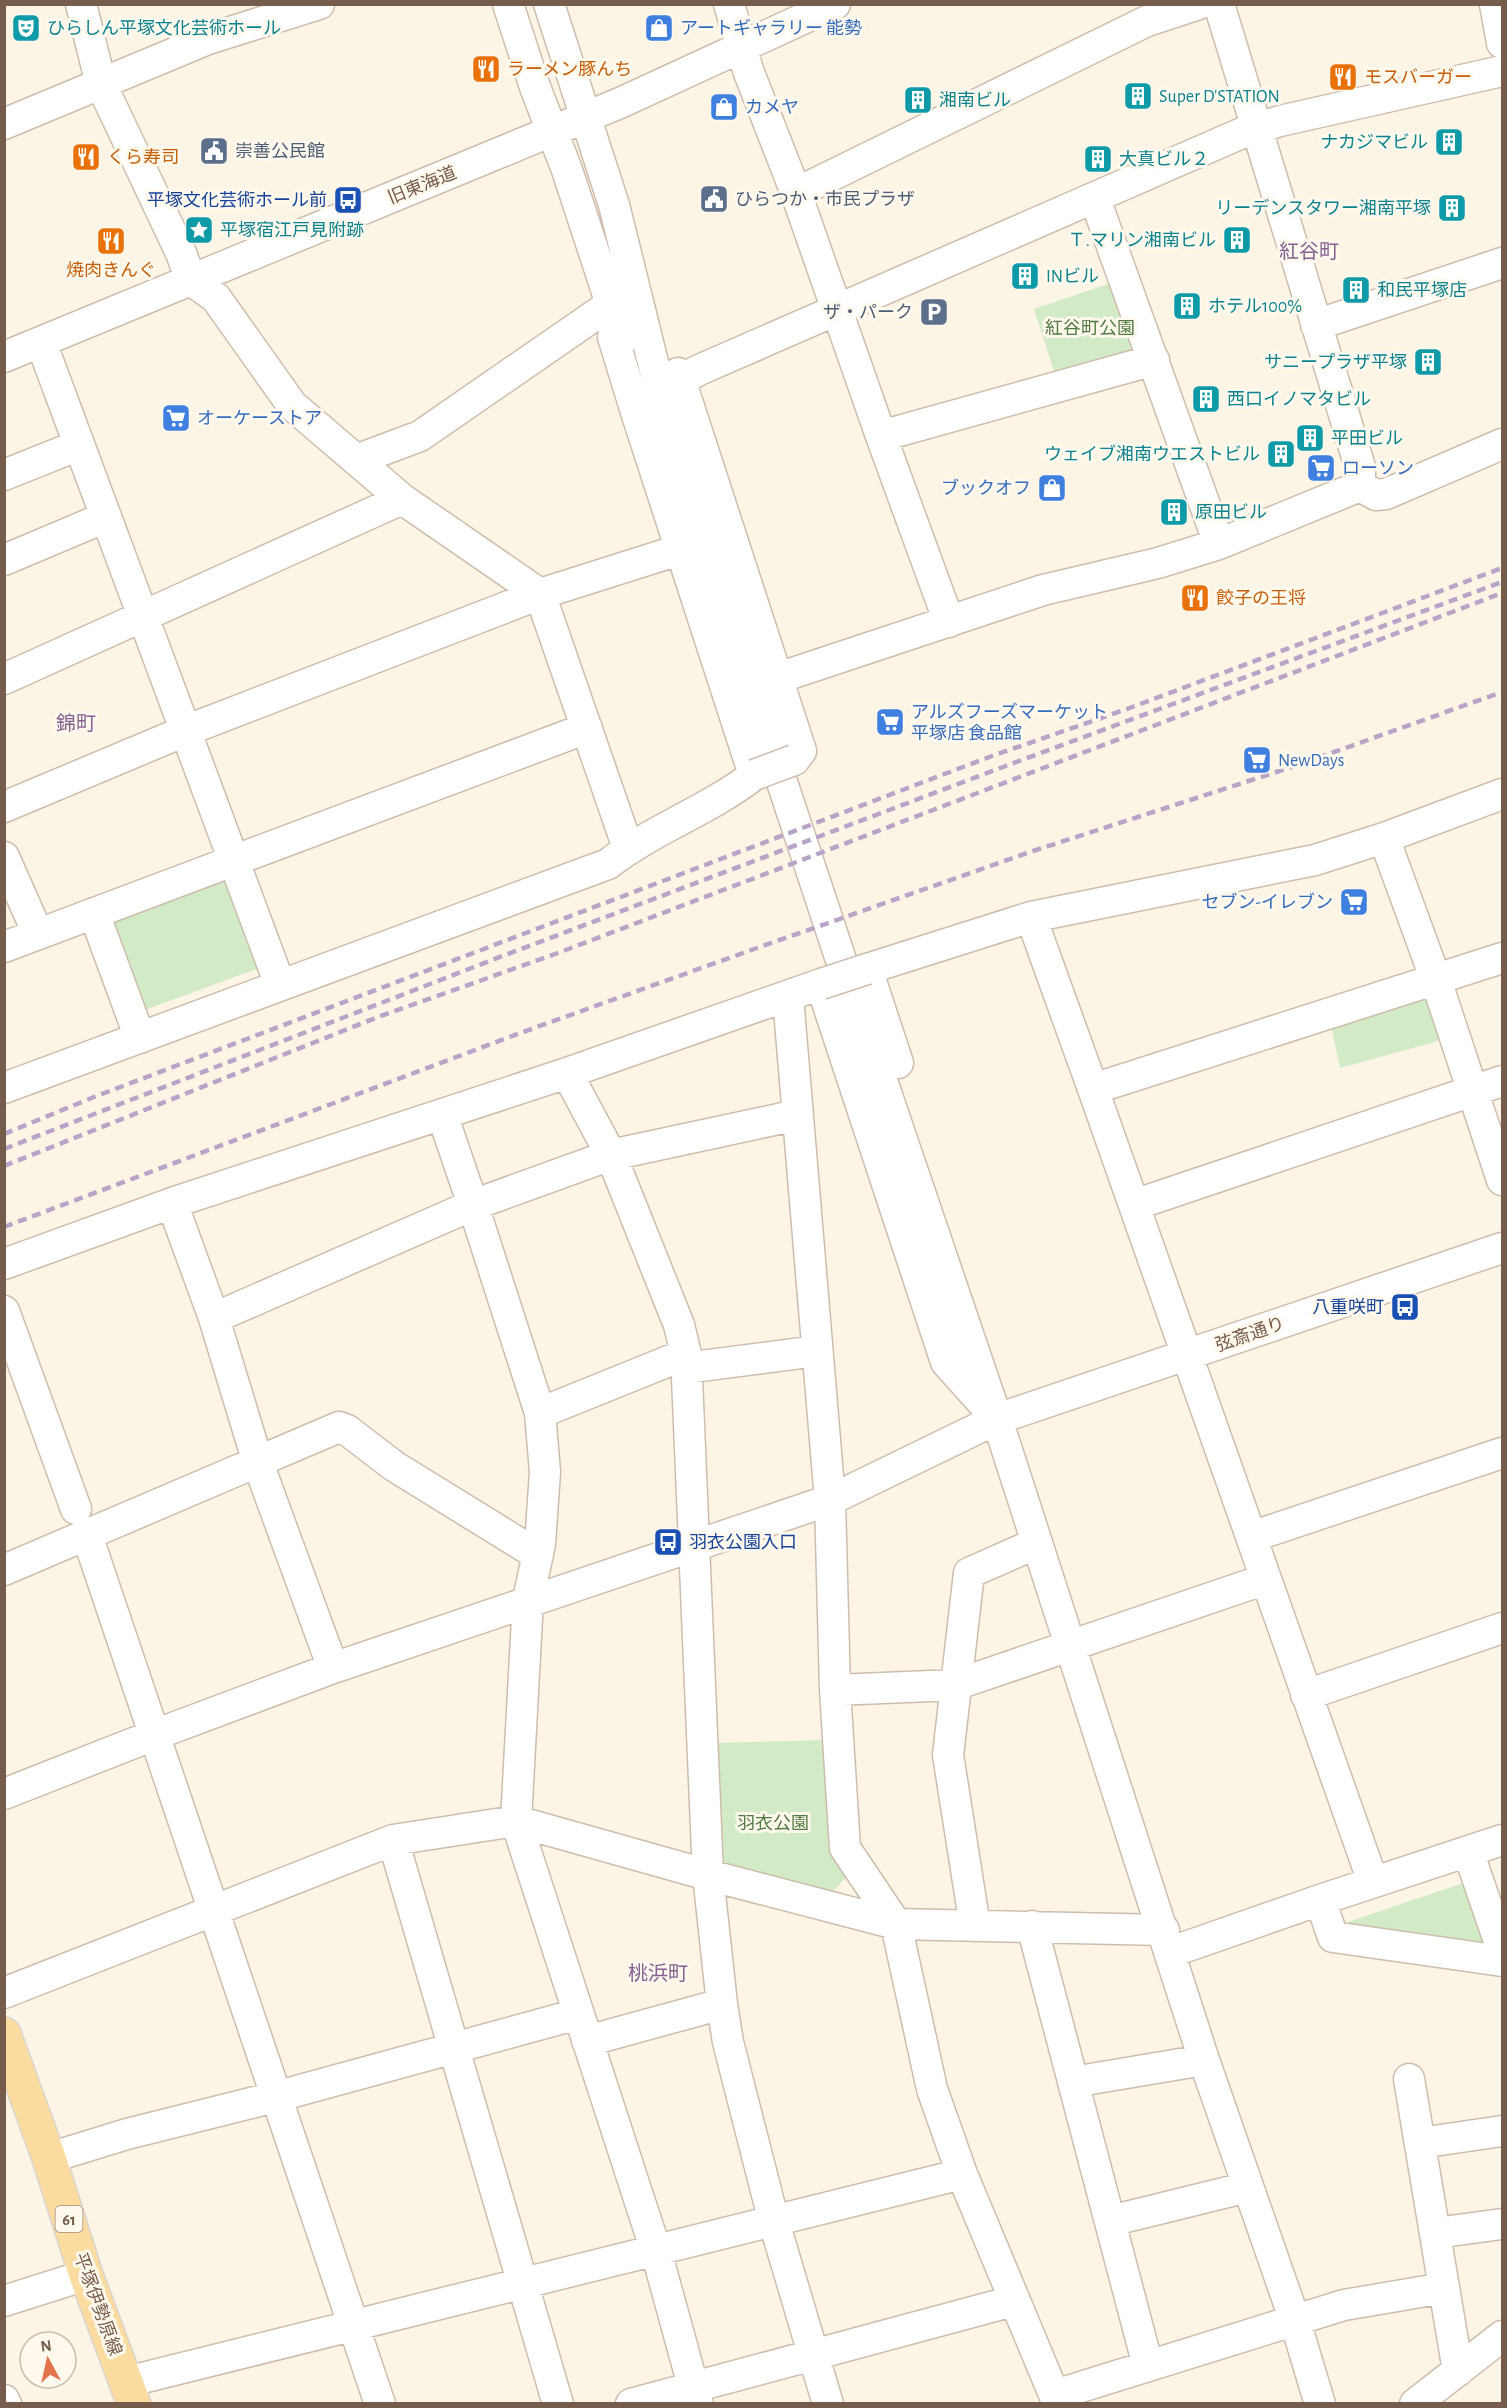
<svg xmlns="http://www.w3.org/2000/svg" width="1507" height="2408" font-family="'Alegreya Sans','Noto Sans JP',sans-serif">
<rect width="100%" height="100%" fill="#fcf5e6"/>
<path fill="#d2eac5" d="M1114,282l24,70 -82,25 -22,-68z
M225,877l34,85 -2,7 -115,42 -33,-90z
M1426,993l16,47 -102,28 -10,-47z
M829,1740l19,135 -22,24 -110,-29 -5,-127z
M1463,1883l20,56 -4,5 -133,-15 -1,-6z"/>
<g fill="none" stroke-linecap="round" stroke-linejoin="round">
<g stroke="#cebdad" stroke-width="33">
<path id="minor" d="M81,4l20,80 80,169 10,27 25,18 76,107 110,94 138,95 88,254
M508,4l27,83 32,83 44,134 14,33
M549,4l65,201 54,218 35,121 139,419 155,456 207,641 91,261 25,83
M729,4l19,66 48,123 85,243 68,186
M1219,4l141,463v19
M1495,4l7,39
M4,124l204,-85 111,-35
M796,193l351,-172 52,-17
M1095,199l124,345
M1316,325l186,-62
M41,342l239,643
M4,357l616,-254 215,-99
M678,373l123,378 -7,9
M668,420l9,-38 22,-12 543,-237 38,-12 222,-50
M881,436l273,-76
M356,460l64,-24 191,-132
M4,475l75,-30
M4,560l102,-43
M778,678l265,-88 115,-27 61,-19 141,-58 16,9 10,-1 116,-50
M4,679l398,-180
M4,807l181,-76 355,-137 142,-45
M1384,838l52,142 66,200
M4,857l34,77
M94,913l46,125
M1031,917l62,172 280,793
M4,947l583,-219
M788,997l42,503 5,190 10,158 51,76 36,165 30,85 96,230
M898,1063l-31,-94 164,-52 284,-57 69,-22 118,-44
M567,1073l44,82 68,170 7,29 22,521 14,129 6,38 46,180 54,182
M4,1088l604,-224c45,-35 101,-54 146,-89l-118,-363 -23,-75 4,-16
M1093,1089l409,-131
M442,1114l31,91 67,208 5,59 -5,72 -12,56 -12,221 140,430 42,153
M172,1203l42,115 44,145 75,205
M1134,1205l368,-124
M4,1264l168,-61 395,-130 254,-89 125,378 43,48
M4,1311l72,198
M214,1318l259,-113 138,-50 186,-40
M685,1368l132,-17
M540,1413l146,-59
M87,1535l293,869
M1251,1537l251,-84
M4,1570l335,-143 8,3 47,36 144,89
M835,1690l120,-5 311,-106
M1306,1695l196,-67
M4,1794l150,-59 179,-67 497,-168 167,-81 505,-171
M393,1840l165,564
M1468,1851l34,99
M1320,1900l13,37 169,24
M975,1926l-27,-171 21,-182 68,-30
M1032,1926l116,440
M1171,1952l149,-52 182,-60
M4,1993l389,-153 123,-19 192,54 188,49 268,6
M587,2041l135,-37
M1409,2079l49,292
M1073,2082l131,-22
M1420,2143l82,-12
M49,2158l78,-24 148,-37 303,-83
M1110,2221l138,-34
M1435,2233l67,-9
M4,2301l82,-26
M126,2382l836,-208
M1055,2395l289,-90 100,-17
M4,2400l2,4
M631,2404l382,-103
M1415,2404l87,-68"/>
</g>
<g stroke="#dbd5d0" stroke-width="36">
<path id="major" d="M4,2034l45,124 37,117 48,129"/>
</g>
<use href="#minor" stroke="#fff" stroke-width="30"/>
<use href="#major" stroke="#fadca0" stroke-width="33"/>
<path stroke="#b8a4c6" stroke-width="4.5" stroke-dasharray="9 6" stroke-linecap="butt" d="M4,1134l90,-37 898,-341 135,-47 375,-141
M4,1149l488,-189 511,-193 499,-185
M4,1166l374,-149 180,-64 944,-360
M4,1227l519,-195 234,-84 276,-97 262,-85 207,-74"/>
<g stroke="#cebdad" stroke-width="33" stroke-linecap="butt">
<path id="minor-bridge" d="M754,775l40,-15
M821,984l46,-15"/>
</g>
<use href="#minor-bridge" stroke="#fff" stroke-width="30"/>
</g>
<defs>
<g id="theatre-square" transform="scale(1.5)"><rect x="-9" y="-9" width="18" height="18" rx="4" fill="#0f9aa8" stroke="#fff8ed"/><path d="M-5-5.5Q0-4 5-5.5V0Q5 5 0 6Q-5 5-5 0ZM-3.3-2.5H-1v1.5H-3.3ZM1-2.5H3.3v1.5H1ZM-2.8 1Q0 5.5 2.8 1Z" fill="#fff"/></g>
<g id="shop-square" transform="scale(1.5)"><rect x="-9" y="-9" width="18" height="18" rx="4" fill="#3f7fe0" stroke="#fff8ed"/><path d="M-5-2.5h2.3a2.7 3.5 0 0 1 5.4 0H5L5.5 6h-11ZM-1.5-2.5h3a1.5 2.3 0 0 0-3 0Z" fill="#fff"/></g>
<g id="restaurant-square" transform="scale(1.5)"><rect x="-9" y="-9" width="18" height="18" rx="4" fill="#e8710a" stroke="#fff8ed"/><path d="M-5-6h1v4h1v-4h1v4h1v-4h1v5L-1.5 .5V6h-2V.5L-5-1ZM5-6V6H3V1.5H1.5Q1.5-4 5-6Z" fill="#fff"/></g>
<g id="building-square" transform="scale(1.5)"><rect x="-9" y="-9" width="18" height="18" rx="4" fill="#0f9aa8" stroke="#fff8ed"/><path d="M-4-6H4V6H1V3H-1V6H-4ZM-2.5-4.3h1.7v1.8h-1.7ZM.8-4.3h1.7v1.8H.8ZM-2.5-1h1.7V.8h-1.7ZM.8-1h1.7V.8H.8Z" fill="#fff"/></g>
<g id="civic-square" transform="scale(1.5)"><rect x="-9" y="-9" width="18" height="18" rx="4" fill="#5c6f8a" stroke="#fff8ed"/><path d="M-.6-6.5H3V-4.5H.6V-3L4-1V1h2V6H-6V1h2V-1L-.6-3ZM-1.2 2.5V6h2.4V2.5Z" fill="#fff"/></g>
<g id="bus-square" transform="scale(1.5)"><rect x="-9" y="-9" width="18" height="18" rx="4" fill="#1a4fb4" stroke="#fff8ed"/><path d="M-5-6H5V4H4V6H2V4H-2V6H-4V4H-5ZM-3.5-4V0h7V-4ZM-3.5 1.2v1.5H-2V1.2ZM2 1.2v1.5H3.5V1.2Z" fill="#fff"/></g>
<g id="sight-square" transform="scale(1.5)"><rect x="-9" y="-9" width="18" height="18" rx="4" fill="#0f9aa8" stroke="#fff8ed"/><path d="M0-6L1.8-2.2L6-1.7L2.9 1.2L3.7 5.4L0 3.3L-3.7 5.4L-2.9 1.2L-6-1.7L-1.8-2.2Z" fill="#fff"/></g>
<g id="parking-square" transform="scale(1.5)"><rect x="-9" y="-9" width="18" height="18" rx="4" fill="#5c6f8a" stroke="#fff8ed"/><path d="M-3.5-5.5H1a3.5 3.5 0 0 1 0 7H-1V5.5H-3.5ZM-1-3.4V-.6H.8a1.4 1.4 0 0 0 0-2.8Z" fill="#fff"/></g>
<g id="supermarket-square" transform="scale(1.5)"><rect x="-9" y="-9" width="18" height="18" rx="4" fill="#3f7fe0" stroke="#fff8ed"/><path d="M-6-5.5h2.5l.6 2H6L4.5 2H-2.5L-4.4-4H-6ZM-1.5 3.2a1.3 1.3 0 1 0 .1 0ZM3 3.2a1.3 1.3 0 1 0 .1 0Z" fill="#fff"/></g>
</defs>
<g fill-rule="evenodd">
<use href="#theatre-square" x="26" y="28"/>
<use href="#shop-square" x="659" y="28"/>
<use href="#restaurant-square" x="486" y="69"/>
<use href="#restaurant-square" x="1343" y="77"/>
<use href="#building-square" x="1138" y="96"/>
<use href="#building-square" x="918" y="100"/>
<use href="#shop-square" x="724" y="107"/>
<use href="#building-square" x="1449" y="142"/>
<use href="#civic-square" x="214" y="151"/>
<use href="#restaurant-square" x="86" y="157"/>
<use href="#building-square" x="1098" y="159"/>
<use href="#civic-square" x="714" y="199"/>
<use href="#bus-square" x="348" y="200"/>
<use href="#building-square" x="1452" y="208"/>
<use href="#sight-square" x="199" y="230"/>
<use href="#building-square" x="1237" y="240"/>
<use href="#restaurant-square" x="111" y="241"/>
<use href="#building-square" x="1025" y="276"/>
<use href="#building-square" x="1356" y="290"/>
<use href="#building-square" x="1187" y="306"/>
<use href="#parking-square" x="934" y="312"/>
<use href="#building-square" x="1428" y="362"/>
<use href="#building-square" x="1206" y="399"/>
<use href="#supermarket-square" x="176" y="418"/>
<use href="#building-square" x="1310" y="438"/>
<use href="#building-square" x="1281" y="454"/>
<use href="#supermarket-square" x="1321" y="468"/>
<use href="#shop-square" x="1052" y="488"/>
<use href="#building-square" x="1174" y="512"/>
<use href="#restaurant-square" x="1195" y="598"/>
<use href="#supermarket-square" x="890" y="722"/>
<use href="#supermarket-square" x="1257" y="760"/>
<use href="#supermarket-square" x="1354" y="902"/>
<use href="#bus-square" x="1405" y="1307"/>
<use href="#bus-square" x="668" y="1542"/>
</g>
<g text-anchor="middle" stroke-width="6" stroke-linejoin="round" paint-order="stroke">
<rect fill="#fff8ed" stroke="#9f8b7c" stroke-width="1.5" x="55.5" y="2206" width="27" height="26" rx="4.5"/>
<g font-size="16" font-weight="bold" fill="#765c4b">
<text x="69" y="2225">61</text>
</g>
<g font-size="18" fill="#0d838f" stroke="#fff8ed" text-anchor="start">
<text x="47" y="34">ひらしん平塚文化芸術ホール</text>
<text x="1159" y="102">Super D'STATION</text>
<text x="939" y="106">湘南ビル</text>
<text x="1428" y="148" text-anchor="end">ナカジマビル</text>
<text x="1119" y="165">大真ビル２</text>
<text x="1431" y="214" text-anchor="end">リーデンスタワー湘南平塚</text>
<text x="220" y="236">平塚宿江戸見附跡</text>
<text x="1216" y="246" text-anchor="end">Ｔ.マリン湘南ビル</text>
<text x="1046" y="282">INビル</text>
<text x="1377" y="296">和民平塚店</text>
<text x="1208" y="312">ホテル100%</text>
<text x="1407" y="368" text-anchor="end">サニープラザ平塚</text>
<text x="1227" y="405">西口イノマタビル</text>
<text x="1331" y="444">平田ビル</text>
<text x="1260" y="460" text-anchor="end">ウェイブ湘南ウエストビル</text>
<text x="1195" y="518">原田ビル</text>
</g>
<g font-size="18" fill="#366cbe" stroke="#fff8ed" text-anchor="start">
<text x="680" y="34">アートギャラリー 能勢</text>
<text x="745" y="113">カメヤ</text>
<text x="197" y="424">オーケーストア</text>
<text x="1342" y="474">ローソン</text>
<text x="1031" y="494" text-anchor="end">ブックオフ</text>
<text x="911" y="718">アルズフーズマーケット<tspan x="911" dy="21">平塚店 食品館</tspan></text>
<text x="1278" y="766">NewDays</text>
<text x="1333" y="908" text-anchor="end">セブン-イレブン</text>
</g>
<g font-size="18" fill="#c56008" stroke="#fff8ed" text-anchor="start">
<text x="507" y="75">ラーメン豚んち</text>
<text x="1364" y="83">モスバーガー</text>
<text x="107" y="163">くら寿司</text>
<text x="111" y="276" text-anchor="middle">焼肉きんぐ</text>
<text x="1216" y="604">餃子の王将</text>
</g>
<g font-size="18" fill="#4e5e75" stroke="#fff8ed" text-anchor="start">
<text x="235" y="157">崇善公民館</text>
<text x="735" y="205">ひらつか・市民プラザ</text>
<text x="913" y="318" text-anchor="end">ザ・パーク</text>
</g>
<g font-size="18" fill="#765c4b" stroke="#fff8ed">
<text transform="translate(422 185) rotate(-22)" y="6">旧東海道</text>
<text transform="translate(1250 1334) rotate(-19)" y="6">弦斎通り</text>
<text transform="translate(98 2304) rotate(70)" y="6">平塚伊勢原線</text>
</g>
<g font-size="18" fill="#164399" stroke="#fff8ed" text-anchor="end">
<text x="327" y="206">平塚文化芸術ホール前</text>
<text x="1384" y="1313">八重咲町</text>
<text x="689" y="1548" text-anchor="start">羽衣公園入口</text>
</g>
<g font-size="18" fill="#527b43" stroke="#fff8ed">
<text x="1090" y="334">紅谷町公園</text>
<text x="773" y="1829">羽衣公園</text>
</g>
<g font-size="20" fill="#846392" stroke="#fff8ed">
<text x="1309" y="258">紅谷町</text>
<text x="76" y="730">錦町</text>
<text x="658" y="1980">桃浜町</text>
</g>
</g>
<rect width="1507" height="2408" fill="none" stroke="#765c4b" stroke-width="12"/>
<g transform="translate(48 2360) rotate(352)"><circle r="28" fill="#fff8ed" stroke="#c8baac" stroke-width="1.5"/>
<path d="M0-4.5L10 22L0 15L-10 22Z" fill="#e4744d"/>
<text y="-9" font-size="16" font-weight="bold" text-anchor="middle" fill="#765c4b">N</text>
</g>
</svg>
